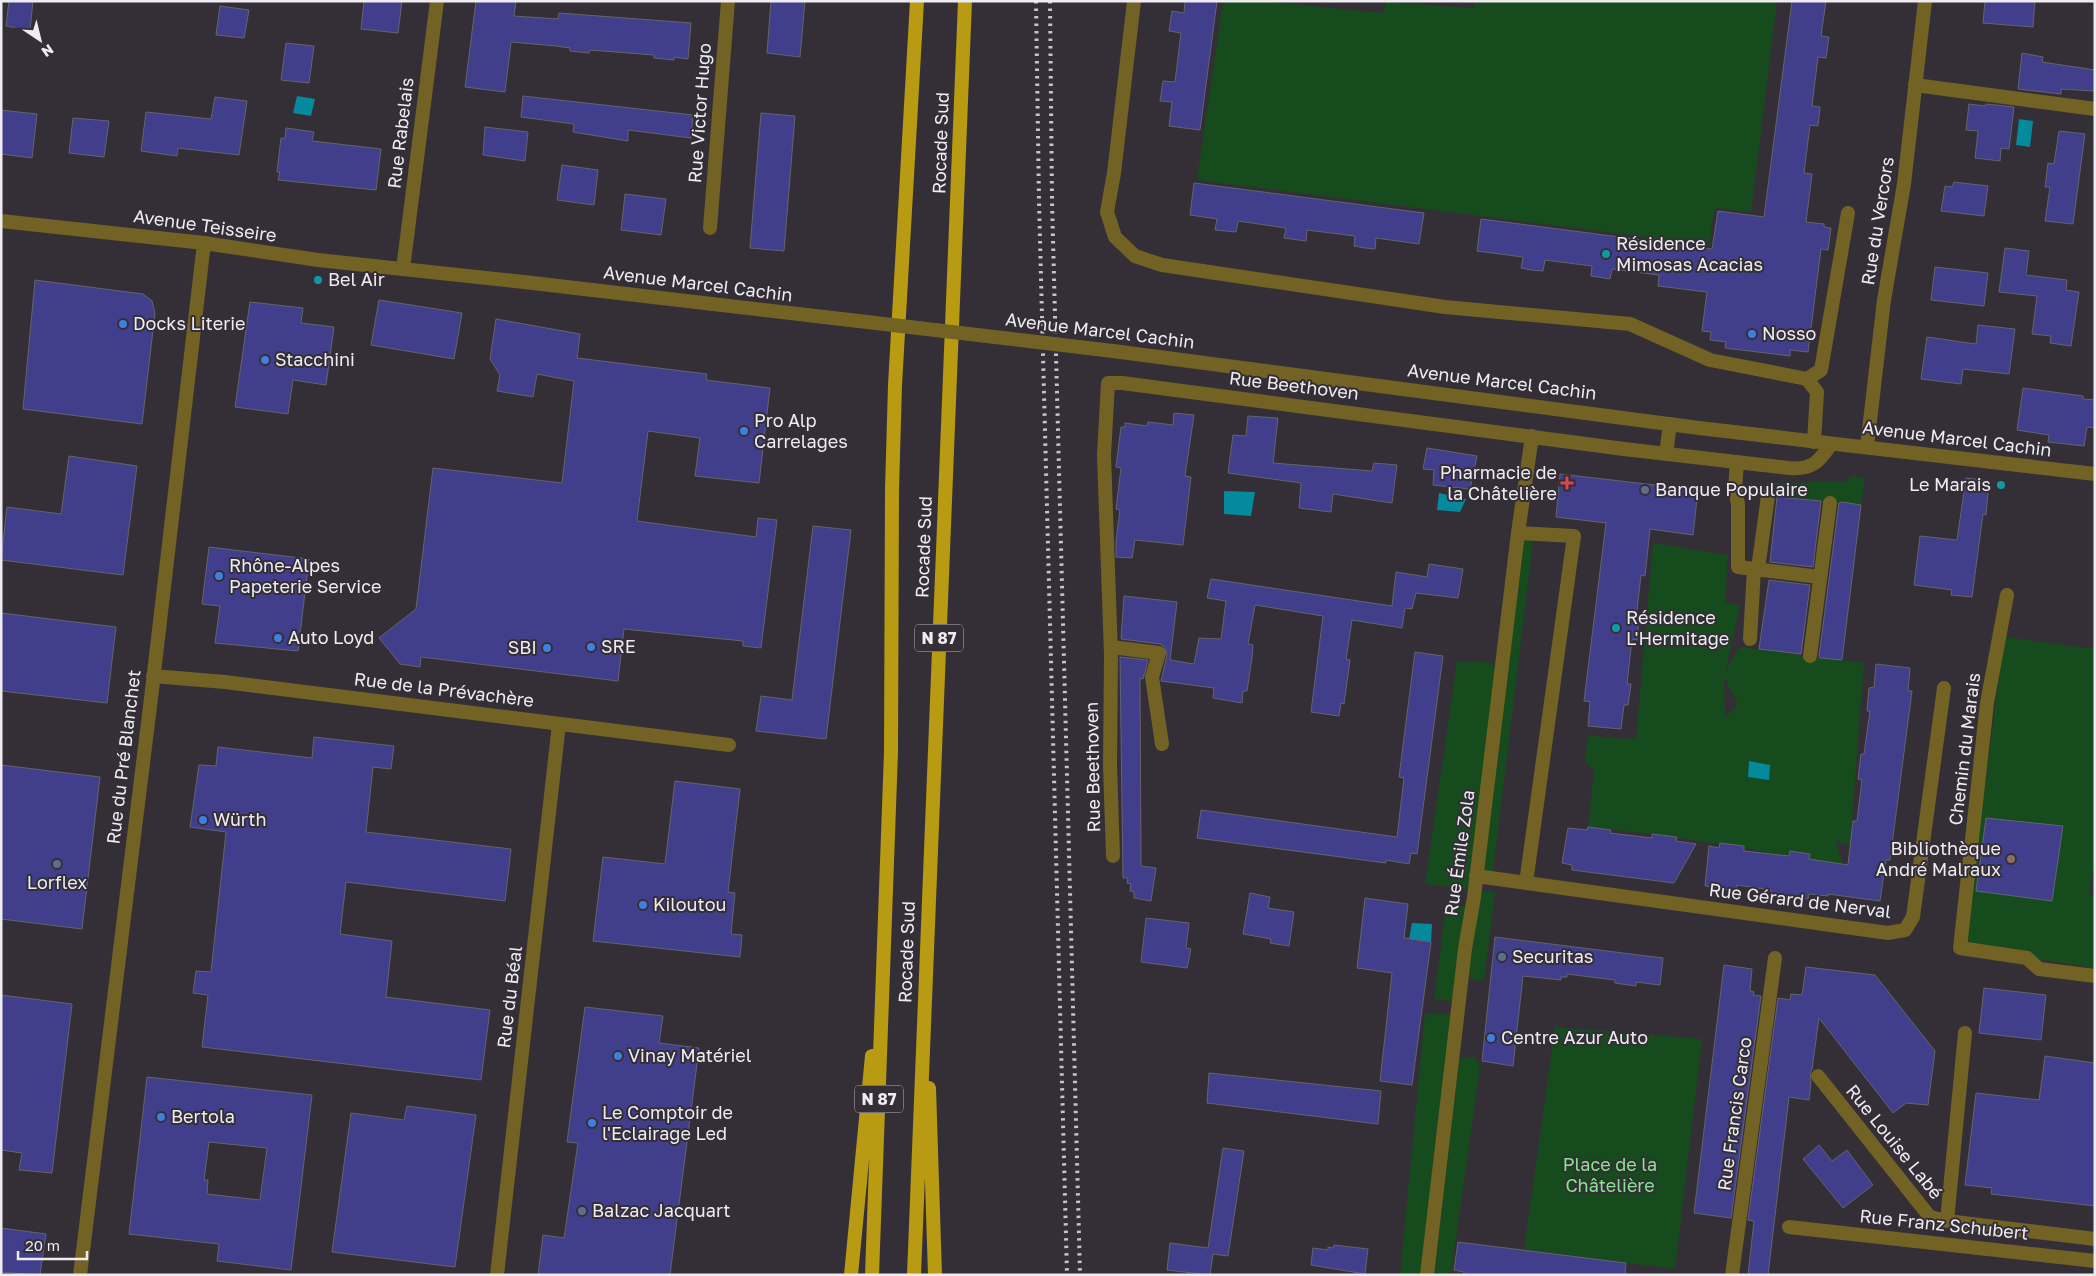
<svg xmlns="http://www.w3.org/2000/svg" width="2096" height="1276" font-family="'Golos Text',sans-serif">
<rect width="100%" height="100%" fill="#342f37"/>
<path fill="#164b1d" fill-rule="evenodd" d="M1223,1h40l120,12 3,-11 88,6 1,-7h302l-26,211 -33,-4 -4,2 -5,35 -512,-65z
M1852,476l13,2 -4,27 -84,-8 -3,-14 72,-2z
M1522,541h11l-40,330h-11z
M1653,543l75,12 -3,47 15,4 -15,67 14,-26 125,16 -14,183 -14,-5 7,24 -167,-28 -88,-10 6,-57 -9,-9 3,-26 35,4 13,-1zM1724,677l14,27 -13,14z
M2004,637l91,12v208l-6,38 6,2v71l-131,-20z
M1457,661l31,1 11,6 -28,221 -46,-5z
M1481,891l14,1 -11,89 -16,-3z
M1446,906h23l-12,96 -23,-3z
M1425,1013l30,2 -33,260h-22z
M1555,1027l147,12 -27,230 -151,-19z
M1475,1057l5,10 -29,208h-17l25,-216z"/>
<path fill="#05899d" d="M297,96l18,3 -4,17 -18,-3z
M2019,119l14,2 -3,26 -14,-2z
M1224,491l31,1 -4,24 -27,-2z
M1439,493l27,6 -6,13 -23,-2z
M1749,761l21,4 -1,15 -21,-3z
M1412,923l20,1 -1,18 -22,-3z"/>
<path fill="#413e8c" stroke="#63646d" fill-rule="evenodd" d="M9,1h24l-3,29 -24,-4z
M364,1h38l-4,32 -37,-4z
M476,1h40l-2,15 44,3 1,-6 132,10 -3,36 -14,-2v3l-20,-2v-3l-64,-5 -1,3 -19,-2v-3l-14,-2 -45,-4 -6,50 -40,-5z
M771,1h34l-5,56 -33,-4z
M1185,1h32l-17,129 -31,-4 3,-24 -12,-1 3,-20 12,1 6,-49 -12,-2 3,-20 12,2z
M1792,1h34l-5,35 8,1 -3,21 -8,-1 -6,49 8,1 -2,19 -8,-1 -6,48 8,1 -6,48 18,2v3l7,1 -3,22 -7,-1 -13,103 -18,-2v6l-65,-8 1,-6 -16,-2 1,-8 -9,-1 5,-39 -49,-6 1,-11 -47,-6 -2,10 -19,-3 1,-10 -47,-6 -2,11 -12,-1 -10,-2 2,-11 -46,-6 4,-32 231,30 6,-38 46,6z
M1985,1h50l-2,26 -50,-4z
M220,6l29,4 -5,28 -28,-3z
M286,43l28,3 -5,37 -28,-3z
M2022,53l21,4 -1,5 53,8v21l-34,-2v5l-43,-5z
M523,96l170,19 -2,23 -63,-8v11l-55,-9 1,-8 -53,-7z
M215,97l32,4 -8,54 -61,-7 -1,8 -36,-5 5,-39 65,7z
M1969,104l16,2 1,-2 28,3 -5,42 -8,-1 -1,13 -25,-3 3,-27 -12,-1z
M1,110l36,4 -5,44 -31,-4z
M761,113l34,3 -11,135 -34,-3z
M73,118l36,3 -5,36 -35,-4z
M485,127l43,5 -3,29 -42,-6z
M286,128l28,4 -2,9 69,8 -5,41 -98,-10 2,-8h-3l4,-34h4z
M2059,131l26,3 -12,90 -28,-3 5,-34h-5l3,-24 6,1z
M562,165l36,5 -4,35 -37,-5z
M1954,182l34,4 -4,30 -43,-5 4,-25 7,1z
M1194,183l230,30 -5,31 -43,-6 -1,11 -10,-1 -11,-2 1,-10 -48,-6 -1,11 -22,-3 2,-10 -48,-7 -2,11 -21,-2 2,-11 -27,-4z
M625,194l41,5 -5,36 -40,-5z
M2005,248l24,3 -3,24 41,5 -1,10 13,2 -8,54 -21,-3 1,-7 -19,-2 5,-38 -38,-4z
M1935,267l53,6 -4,33 -53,-6z
M35,280l108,14 9,7 3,12 -13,111 -119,-15z
M379,300l83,13 -8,46 -83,-14z
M250,302l53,6 -2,15 33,4 -8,58 -33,-5 -5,34 -53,-7z
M496,319l84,15 -3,24 130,16 -1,6 64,8 -11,95 -64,-7 5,-38 -52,-7 -11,90 119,16 2,-19 19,2 -16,128 -18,-2v-5l-119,-12 -6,52 -197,-24 -1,10 -20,-3 -21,-26 37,-29 17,-141 129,15 12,-102 -37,-7 -4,23 -36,-6 3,-16 -10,-16z
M1978,325l37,4 -6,45 -46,-5 -2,15 -40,-5 6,-42 49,7z
M2023,388l60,8v3l12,1v28l-8,-1 -3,19 -36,-4 1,-7 -32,-5z
M1174,413l20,2 -9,61 6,1 -8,68 -48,-5 -3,18 -16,-1v-16l4,-31 -4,-1 5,-41 -5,-1 5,-40h4v-4l22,3 1,-4 25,3z
M1248,416l30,2 -5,45 99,8 2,-8 23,2 -5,38 -59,-9 -2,18 -32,-4 2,-25 -73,-10 5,-38 13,1z
M1427,448l50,8 -7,33 -37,-4 1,-15 -11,-1z
M69,456l68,10 -14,109 -122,-15 6,-53 54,7z
M1560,474l138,16 -5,45 -43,-6 -5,47 -4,-1 -5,44 3,1 -2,20 -5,-1 -5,45h4l-3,21h-4l-3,24 -33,-3 2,-24 -6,-1 22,-178 -50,-6z
M1966,478l23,3 -3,34 -3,-1 -11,83 -21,-2 1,-5 -38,-5 6,-49 37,4z
M1777,497l44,4 -8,66 -43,-5z
M1842,502l19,3 -19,155 -22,-2 -1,-2 20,-153z
M813,526l38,4 -25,209 -70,-8 5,-35 31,4z
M209,547l100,12 -11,92 -83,-8 5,-37 -18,-2z
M1429,564l34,5 -5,29 -42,-5 -4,16 -7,-1 -3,20 -50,-8 -6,39 4,1 -6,44 -3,-1 -2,13 -28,-4 12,-96 -68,-11 -7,39 5,1 -1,13 -5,33h-4l-1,12 -29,-5 1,-10 -53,-7 6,-26 -2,-8 -5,-3 -39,-5 3,-43 53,6 -7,58 24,4 5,-26 22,1 5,-38 -19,-3 4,-19 181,27 4,-34 31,5z
M1769,580l41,5 -9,69 -42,-5z
M1,613l115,14 -9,76 -106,-12z
M1415,652l28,4 -26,198 -6,-1 -2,11 -23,-4v3l-189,-25 4,-28 196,27 7,-59 -5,-1z
M1120,657l28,3 -5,19 -3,-1 1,188 15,2 -5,33 -17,-3v-6l-4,-1 1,-7 -4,-1 1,-5h-5z
M1876,664l34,4 -2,23h4l-22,169h-4l-6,41 -52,-7v2l-19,-2 -1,5 -37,-4v-5l-34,-5 -1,6 -31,-5 4,-40 10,2 1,-5 24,3v5l45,5 1,-5 20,3 -1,5 39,6 5,-44h4l5,-41 -4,-1 3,-25h3l6,-43h-3l2,-23 5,-1z
M314,737l80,9 -3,23 -18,-2 -7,65 145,17 -6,52 -159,-19 -6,52 52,7 -6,56 104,13 -9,70 -279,-33 6,-52 -15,-2 3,-22 15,1 15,-140 -36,-5 9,-62 17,1 2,-19 94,11z
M1,765l99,12 -18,152 -81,-10z
M675,781l65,8 -12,103 7,1 -4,41 11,1 -2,22 -147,-16 10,-84 62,7z
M1986,818l77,8 -11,75 -76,-10z
M1588,827l23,3 -1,3 42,5v-4l25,3 -1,4 20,3 -22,39 -102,-13v-5l-10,-2 6,-35 19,2z
M1250,893l20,4 -2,11 26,4 -5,34 -19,-3 1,-4 -28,-5z
M1365,898l43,6 -4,34 27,4 -19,143 -32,-4 12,-108 -35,-5z
M1146,918l43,5 -3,25 5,1 -4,19 -46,-6z
M1495,937l168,21 -3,27 -24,-3v4l-21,-3v-3l-48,-6v3h-6v3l-38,-4 -10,90 -31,-5z
M1724,965l28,4 -2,22 4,1 -1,3 8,1 -30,222 -37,-5z
M1806,967l69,8 60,76 -7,54 -22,-2 -13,10 -74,-95 -7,51 -2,4 1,8 -2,19 -20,-3 -21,178h-20l6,-54 -6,-1 30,-222 12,2 1,-6 11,1z
M1984,988l62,7 -5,45 -62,-7z
M1,995l71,9 -20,169 -33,-3 3,-17 -21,-3z
M585,1007l78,9 -4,27 40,5 -29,227h-132l5,-40 21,3 14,-95 -11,-1z
M2045,1056l50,7v143l-104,-12 1,-6 -27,-3 11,-92 63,7z
M1209,1073l172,18 -3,33 -171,-21z
M147,1077l165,18 -21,175 -74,-9 2,-17 -90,-10zM209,1142l58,6 -7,52 -53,-6 1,-14h-4z
M407,1106l69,9 -21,152 -123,-15 19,-139 53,7z
M1819,1145l13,16 15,-11 26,35 -30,23 -40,-49z
M1223,1148l21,3 -16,105 -15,-2 -3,21 -43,-5 3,-27 38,5z
M1,1228l45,6 -6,41 -39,-3z
M1458,1242l168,21 -1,12h-161v-3l-10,-2z
M1334,1245l34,4 -3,25 -54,-9 2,-17 15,2v-3l5,1z"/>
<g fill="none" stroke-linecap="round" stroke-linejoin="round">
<path stroke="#726224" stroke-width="14" d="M2007,595l-20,108 -27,245 67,10 12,11 56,7"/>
<path stroke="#726224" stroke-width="14" d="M1134,1l-20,172 -7,39 8,25 20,19 27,9 283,42 185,17 80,36 97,19 10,13 -3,50
M1915,85l180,24
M710,228l18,-227
M403,269l34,-268
M1807,379l14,-9 27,-157
M1666,454l4,-30
M1737,462l-2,27 3,15v63l82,10
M1518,533l56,3 -48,347
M1758,569l10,-73
M1750,639l4,-70
M1111,647l48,6 -7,24 10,67
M1810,656l20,-153
M153,676l72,6 504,63
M1113,856l-3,-91 1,-110 -7,-200 4,-72h14l502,66 165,19c23,2 30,-6 42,-24
M1476,876l412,57 17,-3 8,-13 31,-229
M1818,1076l112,141 17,4 148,18
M1947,1221l18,-188
M1789,1227l306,34
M80,1275l72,-585 52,-447
M497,1275l62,-551
M1427,1275l38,-326 9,-52 44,-364 14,-97
M1732,1275l43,-317"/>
<path stroke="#726224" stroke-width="14" d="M1,221l203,22 114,17 206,22 326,38
M1113,351l586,77 396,46
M1867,447l17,-147 20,-116 21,-183"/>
<path stroke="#b89a13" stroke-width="14" d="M929,1088l6,187
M851,1275l21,-219
M872,1275l19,-523 1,-262 3,-105 22,-384
M914,1275l51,-1274"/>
<path stroke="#c7c4c9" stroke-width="4" stroke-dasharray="2.5 5" stroke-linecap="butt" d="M1036,1l3,200 28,1074
M1050,1l2,200 28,1074"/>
<path stroke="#726224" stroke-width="14" d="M850,320l263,31"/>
</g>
<g fill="#0f9aa8" stroke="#342f37" stroke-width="2">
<circle cx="1606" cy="254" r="5"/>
<circle cx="318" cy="280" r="5"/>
<circle cx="2001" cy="485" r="5"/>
<circle cx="1616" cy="628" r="5"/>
</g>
<g fill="#3f7fe0" stroke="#342f37" stroke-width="2">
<circle cx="123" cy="324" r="5"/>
<circle cx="1752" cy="334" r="5"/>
<circle cx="265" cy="360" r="5"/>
<circle cx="744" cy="431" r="5"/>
<circle cx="219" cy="576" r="5"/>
<circle cx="278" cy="638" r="5"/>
<circle cx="591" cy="647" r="5"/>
<circle cx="547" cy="648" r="5"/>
<circle cx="203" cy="820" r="5"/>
<circle cx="643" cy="905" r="5"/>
<circle cx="1491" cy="1038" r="5"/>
<circle cx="618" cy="1056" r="5"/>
<circle cx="161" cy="1117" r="5"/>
<circle cx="592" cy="1123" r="5"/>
</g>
<path fill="#e0444e" stroke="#342f37" stroke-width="2" d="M1564.5 475.5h5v5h5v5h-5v5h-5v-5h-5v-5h5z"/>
<g fill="#5c6f8a" stroke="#342f37" stroke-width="2">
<circle cx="1645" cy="490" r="5"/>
<circle cx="57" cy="864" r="5"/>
<circle cx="1502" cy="957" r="5"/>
<circle cx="582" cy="1211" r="5"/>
</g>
<circle fill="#8d6e63" stroke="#342f37" stroke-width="2" cx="2011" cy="859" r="5"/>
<g text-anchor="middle" stroke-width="4" stroke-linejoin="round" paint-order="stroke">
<g fill="#342f37" stroke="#b7b3b9" stroke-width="1">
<rect x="915" y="624.5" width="48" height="27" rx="4"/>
<rect x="855" y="1085.5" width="48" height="27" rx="4"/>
</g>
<g font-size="16" font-weight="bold" fill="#efecf1">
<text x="939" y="644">N 87</text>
<text x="879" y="1105">N 87</text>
</g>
<g font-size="18" fill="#efecf1" stroke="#342f37">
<text transform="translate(700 113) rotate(-86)" y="6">Rue Victor Hugo</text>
<text transform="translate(401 133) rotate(-83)" y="6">Rue Rabelais</text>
<text transform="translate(941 143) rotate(-88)" y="6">Rocade Sud</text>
<text transform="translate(1878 221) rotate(-81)" y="6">Rue du Vercors</text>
<text transform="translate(205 226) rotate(8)" y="6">Avenue Teisseire</text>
<text transform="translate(698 284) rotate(7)" y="6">Avenue Marcel Cachin</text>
<text transform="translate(1100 331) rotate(7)" y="6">Avenue Marcel Cachin</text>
<text transform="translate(1502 382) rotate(7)" y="6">Avenue Marcel Cachin</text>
<text transform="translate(1294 386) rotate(7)" y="6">Rue Beethoven</text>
<text transform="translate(1957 439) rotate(7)" y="6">Avenue Marcel Cachin</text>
<text transform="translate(924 547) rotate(-88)" y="6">Rocade Sud</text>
<text transform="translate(444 690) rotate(7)" y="6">Rue de la Prévachère</text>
<text transform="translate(1965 749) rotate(-83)" y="6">Chemin du Marais</text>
<text transform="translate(124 757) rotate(-83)" y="6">Rue du Pré Blanchet</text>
<text transform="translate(1093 767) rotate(-91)" y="6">Rue Beethoven</text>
<text transform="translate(1460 853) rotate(-82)" y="6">Rue Émile Zola</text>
<text transform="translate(1800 901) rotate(7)" y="6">Rue Gérard de Nerval</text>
<text transform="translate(907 952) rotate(-88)" y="6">Rocade Sud</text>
<text transform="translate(510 997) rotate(-83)" y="6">Rue du Béal</text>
<text transform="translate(1735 1114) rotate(-82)" y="6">Rue Francis Carco</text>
<text transform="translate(1894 1142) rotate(51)" y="6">Rue Louise Labé</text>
<text transform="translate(1944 1225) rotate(6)" y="6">Rue Franz Schubert</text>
</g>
<g font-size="18" fill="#efecf1" stroke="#342f37" text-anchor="start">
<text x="1616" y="250">Résidence<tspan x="1616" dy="21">Mimosas Acacias</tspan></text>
<text x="328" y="286">Bel Air</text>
<text x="133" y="330">Docks Literie</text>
<text x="1762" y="340">Nosso</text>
<text x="275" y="366">Stacchini</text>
<text x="754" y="427">Pro Alp<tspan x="754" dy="21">Carrelages</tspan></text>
<text x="1557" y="479" text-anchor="end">Pharmacie de<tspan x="1557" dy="21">la Châtelière</tspan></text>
<text x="1991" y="491" text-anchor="end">Le Marais</text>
<text x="1655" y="496">Banque Populaire</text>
<text x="229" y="572">Rhône-Alpes<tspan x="229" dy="21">Papeterie Service</tspan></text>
<text x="1626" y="624">Résidence<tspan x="1626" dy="21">L'Hermitage</tspan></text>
<text x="288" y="644">Auto Loyd</text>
<text x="601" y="653">SRE</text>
<text x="537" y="654" text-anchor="end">SBI</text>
<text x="213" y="826">Würth</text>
<text x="2001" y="855" text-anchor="end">Bibliothèque<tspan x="2001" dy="21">André Malraux</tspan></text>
<text x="57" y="889" text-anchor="middle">Lorflex</text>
<text x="653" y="911">Kiloutou</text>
<text x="1512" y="963">Securitas</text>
<text x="1501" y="1044">Centre Azur Auto</text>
<text x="628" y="1062">Vinay Matériel</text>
<text x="602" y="1119">Le Comptoir de<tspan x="602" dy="21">l'Eclairage Led</tspan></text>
<text x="171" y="1123">Bertola</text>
<text x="592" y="1217">Balzac Jacquart</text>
</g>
<g font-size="18" fill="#85e78c" stroke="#342f37">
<text x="1610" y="1171">Place de la<tspan x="1610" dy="21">Châtelière</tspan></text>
</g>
</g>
<rect width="2096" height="1276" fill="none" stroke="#efecf1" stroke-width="5"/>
<g transform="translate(40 40) rotate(145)" stroke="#342f37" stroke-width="4" paint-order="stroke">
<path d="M0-4L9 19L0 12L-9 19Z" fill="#efecf1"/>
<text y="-8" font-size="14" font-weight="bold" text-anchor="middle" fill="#efecf1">N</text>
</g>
<path d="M18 1251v8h69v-8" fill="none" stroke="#efecf1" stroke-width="2.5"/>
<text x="25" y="1251" font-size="15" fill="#efecf1" stroke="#342f37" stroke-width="4" paint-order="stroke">20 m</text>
</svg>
